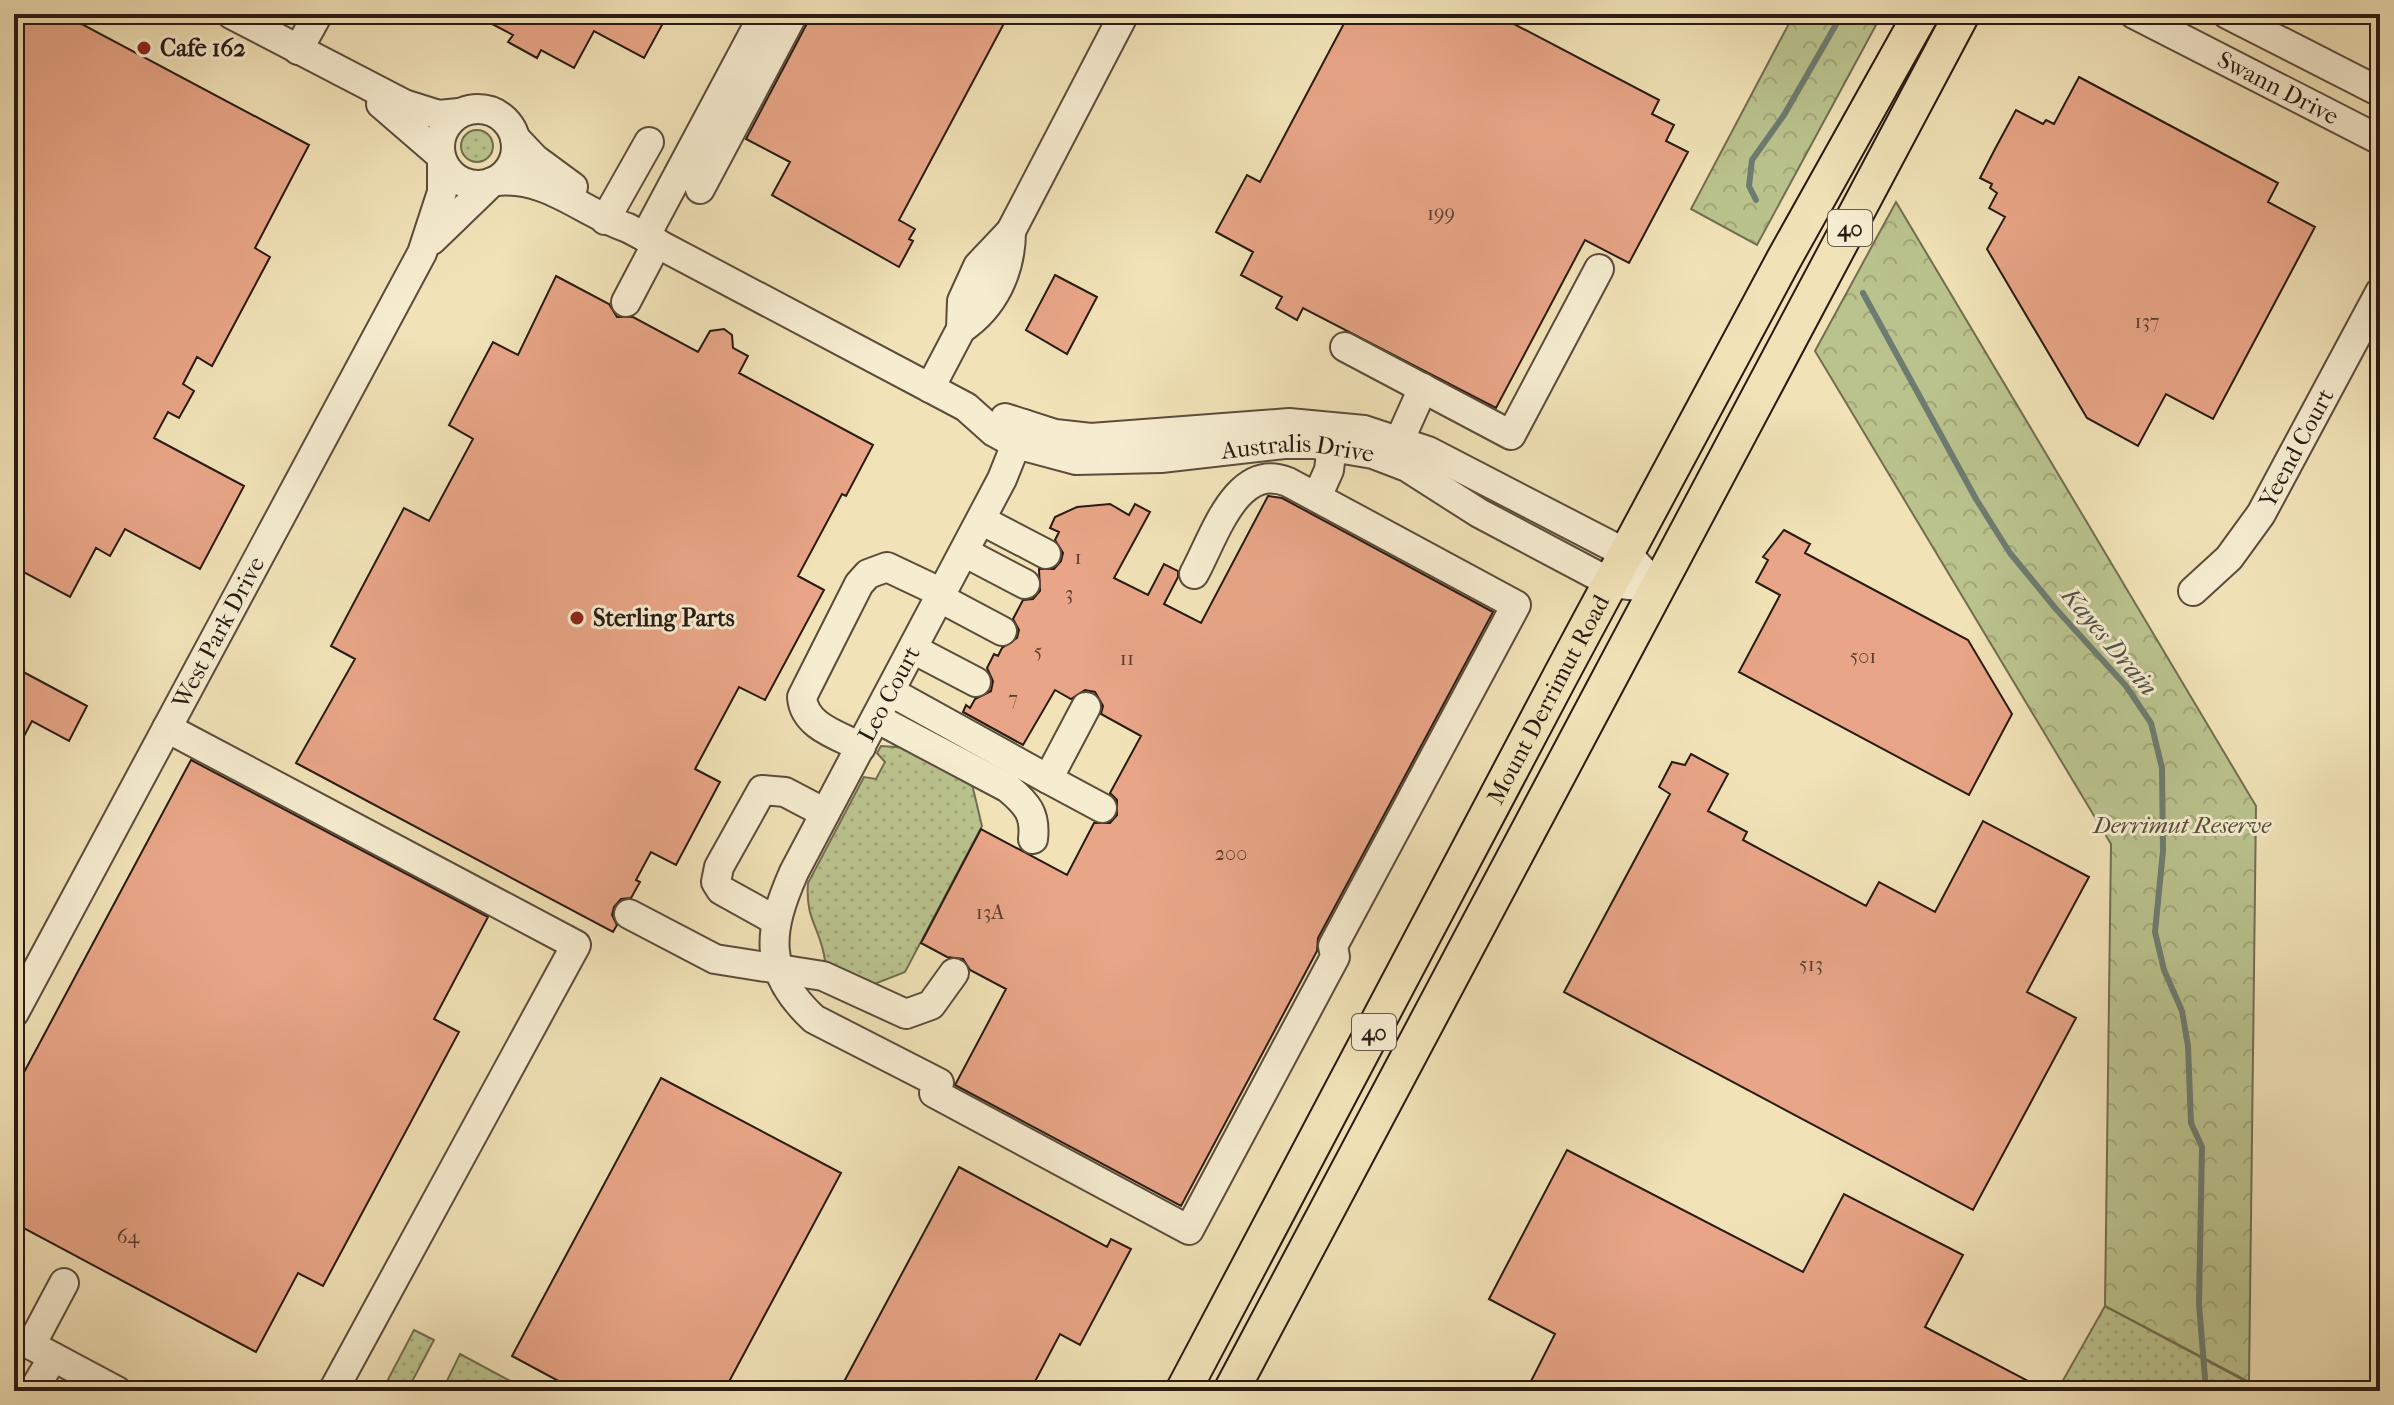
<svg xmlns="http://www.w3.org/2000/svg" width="2394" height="1405" font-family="'IM FELL French Canon',serif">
<defs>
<pattern id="grass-dots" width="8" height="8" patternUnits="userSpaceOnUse" patternTransform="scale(2)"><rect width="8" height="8" fill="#bac38e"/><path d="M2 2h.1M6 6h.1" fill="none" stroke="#a0a779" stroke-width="1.8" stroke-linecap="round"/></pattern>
<pattern id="forest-crowns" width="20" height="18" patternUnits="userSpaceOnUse" patternTransform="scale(2)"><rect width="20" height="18" fill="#bac38e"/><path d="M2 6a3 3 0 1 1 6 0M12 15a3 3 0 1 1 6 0" fill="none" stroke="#a0a779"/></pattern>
</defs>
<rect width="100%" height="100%" fill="#f1e2b7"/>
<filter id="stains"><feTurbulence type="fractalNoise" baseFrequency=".0025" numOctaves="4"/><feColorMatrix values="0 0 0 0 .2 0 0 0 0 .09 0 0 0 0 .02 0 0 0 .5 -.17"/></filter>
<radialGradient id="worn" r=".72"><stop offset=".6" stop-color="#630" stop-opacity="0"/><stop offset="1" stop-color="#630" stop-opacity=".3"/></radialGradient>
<path fill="url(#grass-dots)" stroke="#726e50" stroke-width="2" d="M461 146a16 16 0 1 1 32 0a16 16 0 1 1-32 0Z
M881,746l28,2 62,32 11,46 -77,146 -38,15 -27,-14 -15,-12c-4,-33 -20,-40 -17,-78l56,-106 12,2 9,-17 -8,-9z
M2105,1306l144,77v8h-192z
M414,1330l20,10 -27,51h-25z
M460,1354l69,37h-87z"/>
<path fill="url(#forest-crowns)" stroke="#726e50" stroke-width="2" d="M1794,14h88l-125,231 -66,-36z
M1896,202l360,604 -7,576 -144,-76 6,-462 -296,-493z"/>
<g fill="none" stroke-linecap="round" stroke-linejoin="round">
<path stroke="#6d7c71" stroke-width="6" d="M1756,200l-7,-14 3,-26 32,-45 58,-101
M1863,293l113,206 34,54 46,56 70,77 25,37 11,45 1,83 -8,81 9,38 18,41 6,35 3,77 11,24 -3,157 7,87"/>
</g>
<path fill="#e8a587" stroke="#291a12" stroke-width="2" d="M14,14h49l246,131 -54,103 15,9 -58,109 -15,-9 -14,27 11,7 -15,27 -11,-6 -14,26 90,48 -44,83 -75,-40 -15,27 -14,-8 -26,49 -56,-30z
M473,14h195l-24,44 -50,-27 -20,37 -33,-18 -4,8 -29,-16 5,-7z
M812,14h197l-110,206 16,9 -6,10 4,2 -14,26 -127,-72 18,-33 -44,-23z
M1349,14l25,10 5,-10h116l164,86 -7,14 22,11 -8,16 22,11 -59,111 -44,-23 -89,168 -193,-100 -6,12 -21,-12 6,-11 -41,-22 12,-23 -37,-20 31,-57 13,7z
M2079,77l199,106 -10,19 47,25 -102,192 -47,-25 -28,52 -51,-28 -100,-169 18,-32 -16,-9 8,-15 -7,-5 2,-4 -12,-6 15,-29 21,-39 27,14 3,-4 8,4z
M1055,275l42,22 -30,57 -41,-24z
M556,276l53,28 8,13h16l65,35 12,-21 14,-2 8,6 1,13 15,8 -9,17 134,72 -27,51 -4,-2 -44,82 26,14 -59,110 -26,-13 -44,82 25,13 -44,83 -25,-13 -15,28 4,2 -9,16 -10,1 -7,8 -2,8 5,10 -4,7 -317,-169 59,-104 -24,-13 73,-138 25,13 44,-82 -24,-14 44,-83 25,13z
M1268,496l14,2 211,114 -175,326 -1,13 -136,255 -226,-121 51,-96 -36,-19 -7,-11 -16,-2 -26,-14 60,-114 86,46 27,-52h16l7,-8v-15l-7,-7 31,-57 -40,-22 2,-8 -8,-14 -10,-2 -14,9 -16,-9 -32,55 -60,-33 3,-7 4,3 5,-9 16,-8 2,-10 -6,-13 7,-14 4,2 4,-8 15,-10 2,-8 -6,-11 10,-19 10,-1 7,-8 -1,-22h15l7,-8 2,-8 -8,-13 4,-8 -9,-4 5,-11 22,-10 33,-3 19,11 6,-11 15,8 -36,66 34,17 16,-31 14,7v6l-14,27 37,19z
M1784,530l26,14 -5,9 163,87 44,74 -43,81 -230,-123 41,-77 -24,-13 12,-22 -5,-3z
M14,667l73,39 -18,35 -37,-20 -18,34z
M1691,754l37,20 -20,37 39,21 -4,8 123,66 13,-24 56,30 48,-91 106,56 -62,115 49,26 -103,192 -409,-218 106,-198 -11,-7 13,-25 13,3z
M191,760l297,157 -54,102 25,13 -136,254 -25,-13 -42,79 -242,-129v-132z
M661,1078l180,95 -117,218h-147l-65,-35z
M1567,1150l236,122 41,-78 119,61 -38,72 122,64h-521l29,-57 -66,-35z
M959,1167l148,80 4,-8 20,10 -51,96 -20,-11 -30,57h-191z"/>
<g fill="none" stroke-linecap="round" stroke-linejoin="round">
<g stroke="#5b4c3b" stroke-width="32">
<g id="minor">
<path d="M231,14l173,90 35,11 20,-2"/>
<path id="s1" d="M2134,14l246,126"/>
<path d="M2227,14l153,78"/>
<path d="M298,50l20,-36"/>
<path d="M381,104l59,51"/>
<circle cx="478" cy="147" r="38"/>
<path d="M515,138l20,21 38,28"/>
<path id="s2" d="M496,181c52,-5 85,31 132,47l338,179 28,25 22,12 60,16 85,-2 123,-14h30l59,10 34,13 72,46 132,70 47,5"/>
<path d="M700,189l93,-175"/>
<path d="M605,220l44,-78"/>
<path d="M645,237l119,-223"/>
<path d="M432,240l60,-58"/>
<path d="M626,302l31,-59"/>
<path d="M961,329c33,-22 50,-58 50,-98"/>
<path d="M1345,347l166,88 88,-166"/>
<path d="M930,388l31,-59 1,-28 16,-35 33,-35 113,-217"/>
<path d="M1005,418l50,16 36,4 198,-15 75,7 64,21 199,103 14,15"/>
<path d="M1024,424l-22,55 -208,393c-26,59 -32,99 20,147l125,64 -5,10 255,137 146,-273 -2,-11 183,-341 -228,-123c-52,-21 -74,56 -94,92"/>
<path d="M1392,457l31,-69"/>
<path d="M1317,497l12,-27 5,-41"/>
<path d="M981,520l65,34"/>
<path d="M964,552l61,32"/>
<path id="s3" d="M2193,591l36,-33 32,-44 119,-222"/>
<path d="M940,598l62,33"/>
<path d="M913,649l63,33"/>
<path d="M891,692l157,87 38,-72"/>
<path d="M876,718l132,70c19,16 28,26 25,51"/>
<path d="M167,728l409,217 -243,446"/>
<path d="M861,747c-24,-12 -57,-21 -59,-50l57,-113 9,-10 19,-7 55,26"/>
<path d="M1048,779l54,29"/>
<path d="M629,914l86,45 108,17 83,38 25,-9 23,-32"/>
<path d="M775,920l-54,-30 -5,-8 3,-15 43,-77 23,2 40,21"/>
<path id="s4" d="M14,1013l408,-760 20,-61v-31"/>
<path d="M14,1336l103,55"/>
<path d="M31,1345l33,-62"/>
<path d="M33,1391l20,-34"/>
</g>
</g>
<g stroke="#291a12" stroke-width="38">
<g id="major">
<path id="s5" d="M1183,1391l379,-718 222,-414 137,-245"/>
<path d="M1231,1391l731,-1377"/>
</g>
</g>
<use href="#minor" stroke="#f6ecd0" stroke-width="28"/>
<use href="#major" stroke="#f1e2b7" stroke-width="34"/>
</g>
<g fill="#8f2418" stroke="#f6ecd0" stroke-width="3">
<circle cx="144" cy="48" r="8"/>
<circle cx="577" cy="618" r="8"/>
</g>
<g text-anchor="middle" stroke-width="6" stroke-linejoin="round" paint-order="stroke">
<g font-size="20" fill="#593d2f">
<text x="1441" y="220">199</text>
<text x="2147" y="328">137</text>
<text x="1078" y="564">1</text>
<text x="1069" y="600">3</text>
<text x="1038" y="658">5</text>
<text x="1863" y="663">501</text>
<text x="1127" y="665">11</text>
<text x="1013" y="705">7</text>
<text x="1231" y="860">200</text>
<text x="990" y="919">13A</text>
<text x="1811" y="971">513</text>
<text x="128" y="1243">64</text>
</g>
<g fill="#f6ecd0" stroke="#66594b" stroke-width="2">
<rect x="1828" y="210" width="44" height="36" rx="6"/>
<rect x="1352" y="1014" width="44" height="36" rx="6"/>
</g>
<g font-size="22" font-weight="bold" fill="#291a12">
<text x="1850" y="236">40</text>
<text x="1374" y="1040">40</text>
</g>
<g font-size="24" font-weight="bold" fill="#291a12" stroke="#f6ecd0" text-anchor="start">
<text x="160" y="56">Cafe 162</text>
<text x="593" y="626">Sterling Parts</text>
</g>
<g font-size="24" fill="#291a12" stroke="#f6ecd0">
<text dy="8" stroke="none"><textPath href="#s1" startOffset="162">Swann Drive</textPath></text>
<text dy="8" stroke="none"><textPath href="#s3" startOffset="178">Yeend Court</textPath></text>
<text dy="8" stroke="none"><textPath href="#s2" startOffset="872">Australis Drive</textPath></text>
<text dy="8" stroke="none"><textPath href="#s4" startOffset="432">West Park Drive</textPath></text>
<text transform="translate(889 694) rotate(-62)" y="8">Leo Court</text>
<text dy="8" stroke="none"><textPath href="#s5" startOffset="782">Mount Derrimut Road</textPath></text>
</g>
<g font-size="24" font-style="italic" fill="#544d37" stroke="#f6ecd0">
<text x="2182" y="833">Derrimut Reserve</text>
</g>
<g font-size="26" font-style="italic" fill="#51534a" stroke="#f6ecd0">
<text transform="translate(2110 641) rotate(50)" y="9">Kayes Drain</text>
</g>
</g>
<rect width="2394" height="1405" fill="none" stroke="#f1e2b7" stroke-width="48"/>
<rect x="16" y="16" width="2362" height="1373" fill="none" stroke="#291a12" stroke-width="4"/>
<rect x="24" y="24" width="2346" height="1357" fill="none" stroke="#291a12" stroke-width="2"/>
<rect width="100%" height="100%" filter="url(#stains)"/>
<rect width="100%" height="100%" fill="url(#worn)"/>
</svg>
